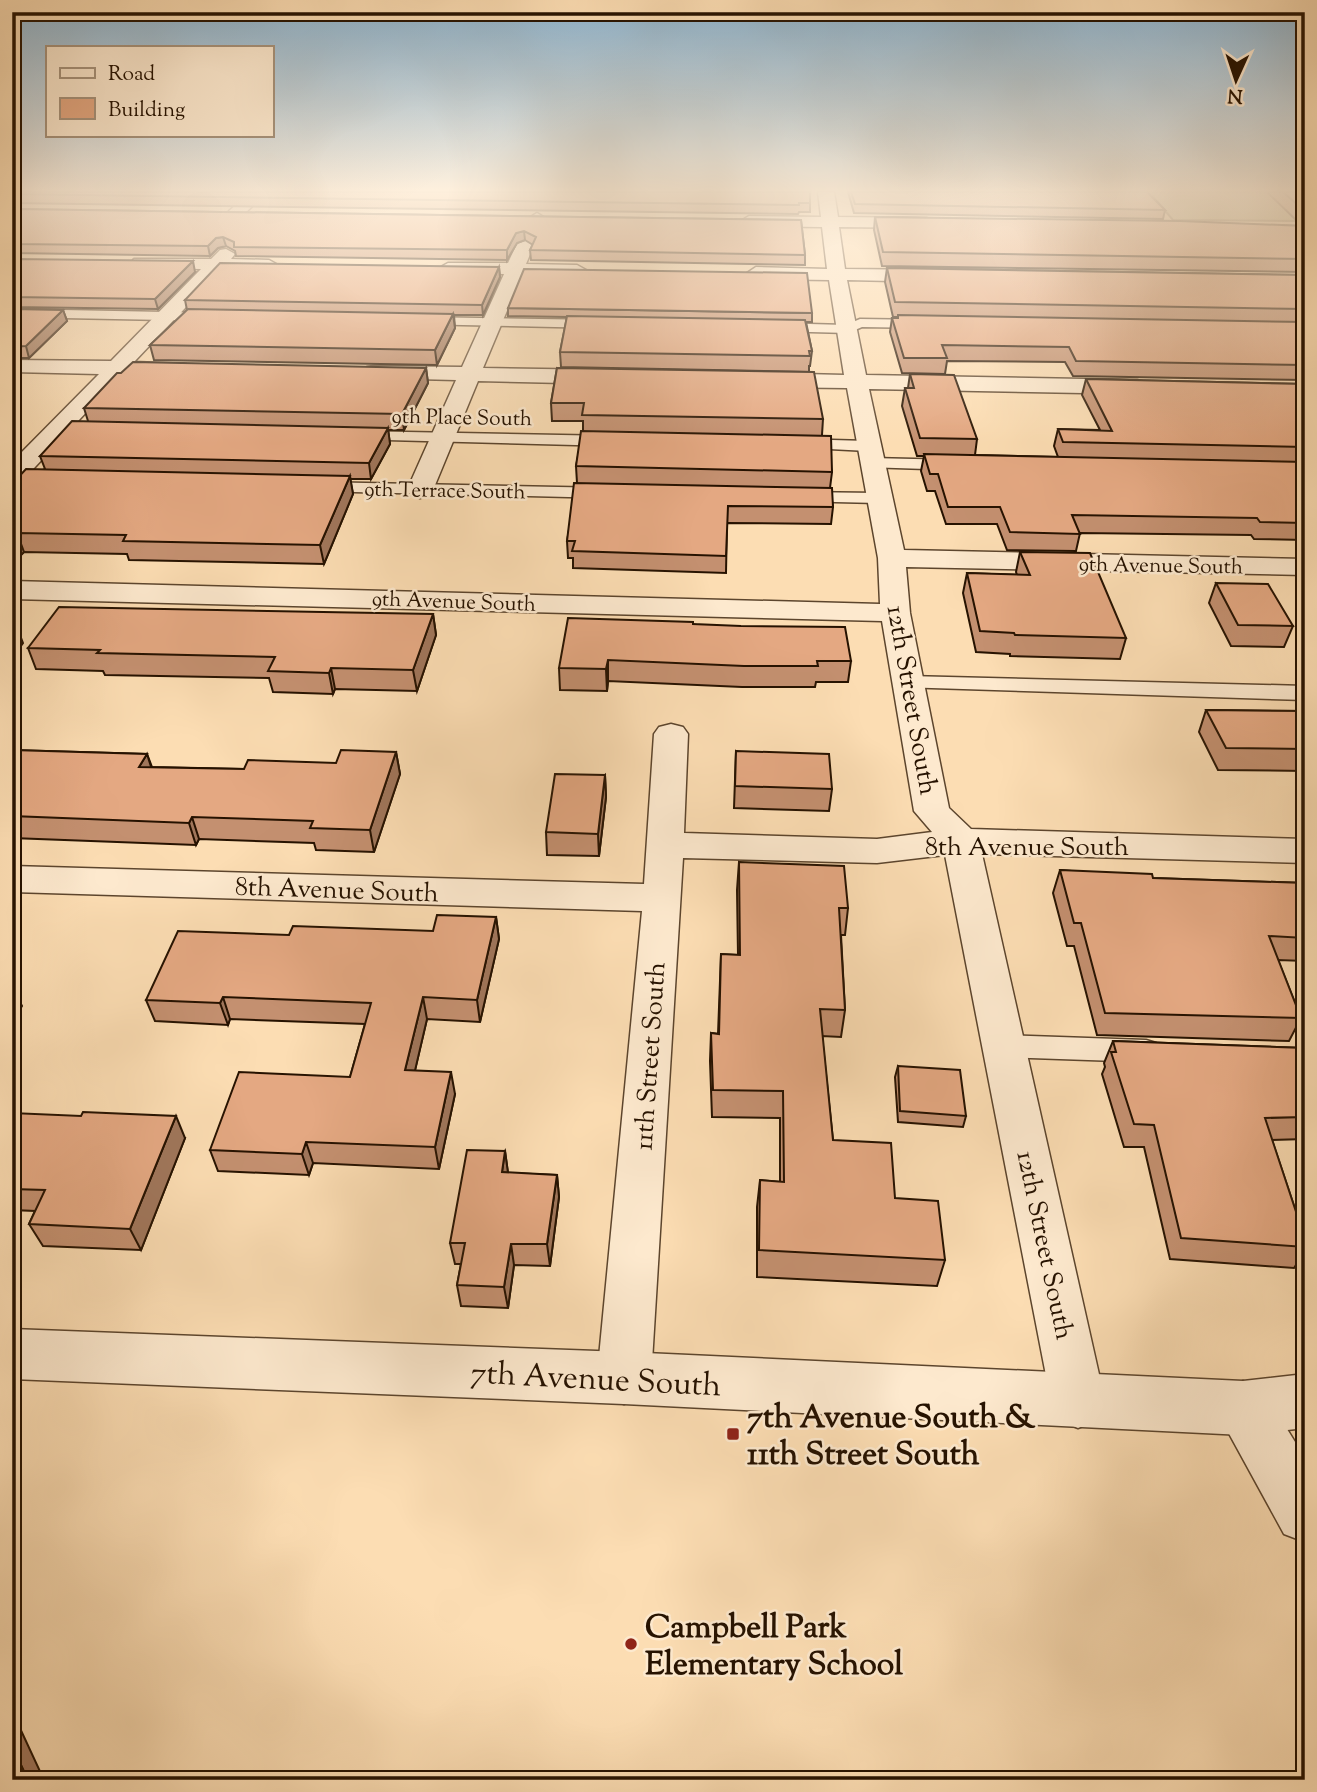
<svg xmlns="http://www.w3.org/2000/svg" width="1317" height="1792" font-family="'Sorts Mill Goudy',serif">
<rect width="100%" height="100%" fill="#fcddb3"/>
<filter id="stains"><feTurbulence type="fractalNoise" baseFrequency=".00286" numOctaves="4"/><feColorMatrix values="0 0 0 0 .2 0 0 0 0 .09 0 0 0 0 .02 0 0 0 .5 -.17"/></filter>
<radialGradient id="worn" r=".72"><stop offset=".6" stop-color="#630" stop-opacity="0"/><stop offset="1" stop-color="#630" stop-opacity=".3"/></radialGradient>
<path fill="#c3c08a" stroke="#746945" stroke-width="2" d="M1149,192h143l13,11v18l-132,-1z"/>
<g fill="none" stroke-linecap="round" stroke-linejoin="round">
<g stroke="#5c452d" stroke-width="3">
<path id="service" d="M12,309l205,4 7,4 -7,4 -205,-4z
M420,317l182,3 7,4 -7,4 -187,-4 -2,-3z
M860,319l66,1 7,4 -7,4 -64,-1 -14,6 -75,-2 -7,-4 7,-4 73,2z
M355,431l259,5 8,5 -8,5 -265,-7 -2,-3z
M796,439l72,2 8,5 -8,5 -78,-4 -2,-3z
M871,458l86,2 8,5 -8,5 -92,-3 -2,-4z
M318,482l291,6 9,5 -9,5 -297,-7 -3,-4 3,-4z
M798,492l80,1 9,5 -9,5 -86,-2 -3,-4 3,-4z
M908,676l397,10v14l-405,-13 -3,-5 3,-5z
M1004,1035l142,5 10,3 5,8 -5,8 -10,3 -142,-5 -10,-3 -5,-8 5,-8z"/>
</g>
<g stroke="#5c452d" stroke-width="3">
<path id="minor" d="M250,192h17l-26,25h-12l-2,-3 2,-3z
M818,192h16l4,25 89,1 8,5 -8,5 -88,-1 6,42 93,1 9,6 -9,6 -91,-2 19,95 271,5 8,2 3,5 -3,5 -8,2 -268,-5 35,161 401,9v16l-399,-8 4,46 39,195 22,21 334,10v24l-323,-9 123,547 -8,19 -19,8 -19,-8 -8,-19 -106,-546 -68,8 -194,-5 -32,520 -8,18 -19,8 -19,-8 -8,-18 45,-467 -630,-19v-26l632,18 10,-150 5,-7 12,-3 12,3 5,7 -4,99 193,6 55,-7 -18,-21 -32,-190 -870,-22v-18l868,23 -2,-46 -31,-170 -84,-1 -8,-2 -3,-5 3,-5 8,-2 81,2 -15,-95 -73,-1 -9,-6 9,-6 71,2 -5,-42 -73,-1 -8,-5 8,-5 72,1z
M537,213l8,5 -19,46 51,1 9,5 -9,5h-55l-39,93 126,2 8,2 3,5 -3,5 -8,2 -131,-3 -45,109 -4,5 -9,3 -9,-3 -4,-5 49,-110 -81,-2 -8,-1 -3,-5 3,-5 8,-1 87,1 42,-93 -56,-1 -9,-5 9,-5h60l21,-45z
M226,249l9,5 -4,5 38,1 9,5 -9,5h-48l-87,92 52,2 3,5 -3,5h-64l-101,108 -9,2v-22l87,-88 -87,-2v-12l99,1 90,-92 -61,-1 -6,-1 -3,-4 3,-4h77l9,-9z
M1243,1381l19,8 43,69v84l-21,-8 -69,-126 9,-19z"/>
</g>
<g stroke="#5c452d" stroke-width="3">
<path id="tertiary" d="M12,1329l612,23 619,29 62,-7v54l-62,7 -619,-31 -612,-25z"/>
</g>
<use href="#service" fill="#fde9ce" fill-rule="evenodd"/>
<use href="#minor" fill="#fde9ce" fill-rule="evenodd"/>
<use href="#tertiary" fill="#fde9ce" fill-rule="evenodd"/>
</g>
<path fill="#c49070" stroke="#261200" stroke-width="2" d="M12,192l798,11v9h-11l-1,2 -786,-11z
M848,192h299l18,18 -2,9 -309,-6z
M1267,192h38v29l-9,-1z
M12,209l789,11 4,35v10l-274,-5 -1,-10 3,-5 -8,-5 -8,3 -10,17 -271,-4 -1,-5 -9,-5 -8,2 -8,8 -198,-3z
M875,217l430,9v46l-423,-6 -8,-36z
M12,259l183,13 -37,37 -146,-2z
M499,267l1,10 -17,38h-29l1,13 -18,37 -283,-5 -4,-15 37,-35 -2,-10z
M887,268l418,7v105l-232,-4 -8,-14 -118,-1 -2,13 -43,-1 -12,-41 2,-14 5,-1h-4l-8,-35z
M508,308l304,5v9h-6l6,29 -2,15h-1v6l-248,-5 -1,-15 7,-35 -59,-1z
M12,309l51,1 4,11 -38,37h-17z
M426,368l2,15 -24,47h-16l2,14 -19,35h-21l3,15 -29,70 -195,-4 -2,-6 -103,-2 -7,7h-5v-75l33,-15 -5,-13 48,-35 -4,-13z
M557,368l266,51 -1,16 10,37 -2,16 3,19 -2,17 -104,-1 -1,50 -153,-5v-10h-5l-1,-17 10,-58 -1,-17 7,-35v-10h-31l-1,-18z
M910,374l67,65 -2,16 83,2 -4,-11 4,-17 42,1 -18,-35 4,-16 219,5v156l-51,-1 -3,-4 -171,-2 -4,18 -69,-1 -10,-26h-51l-11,-33h-8l-6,-20 3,-15h-7l-15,-50 3,-18h3z
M1020,552l106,86 -6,21 -110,-3v-2l-34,-2 -13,-59 4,-20 50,2 -1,-3z
M1216,583l77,43 -9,21 -53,-1 -22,-43z
M433,614l3,21 -19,56 -82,-2 -2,5 -60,-2 -4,-14 -164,-3 -2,-4 -67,-2 -8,-21z
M693,624l158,37 -3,21h-32l-1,5h-73l-134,-6 -1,10 -47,-1 -1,-22z
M1206,710l99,1v60l-87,-1 -19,-38z
M12,750l135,4 5,13 92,2 92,-6 60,-11 4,22 -26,78 -58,-2 -2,-7 -115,-4 -3,6 -184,-7z
M736,751l96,38 -3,22 -95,-3z
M605,775l1,22 -7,59 -52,-1 -1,-23z
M739,862l109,46 -3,27h-4l4,75 -4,27 -19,-1 11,104 62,58 50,62 -8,26 -180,-9v-70l3,-27 20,2v-64l-68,-1 -2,-56 1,-28 7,1 3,-80 17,1 -1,-65z
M1060,870l93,8 152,5v78l-27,-1 23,58 -12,23 -192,-6 -23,-89h-7l-14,-53z
M496,917l3,22 -19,83 -53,-3 -12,51 40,24 -16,75 -126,-6 -4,12 -91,-4 -8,-21 140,-73 15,-53 -135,-5 -2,6 -73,-4 -9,-21 143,-65 144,-4z
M1113,1041l192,7v91l-33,1 33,99v12l-11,17 -124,-9 -26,-112h-20l-22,-73 3,-7 -1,-4z
M898,1066l68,50 -3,11 -65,-5 -3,-45z
M12,1113l173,25 -44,112 -98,-4 -14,-22 6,-13 -23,-1z
M505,1151l3,22 49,2 2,22 -9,69 -36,-1 -6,43 -47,-2 -4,-21 4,-21h-6l-5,-21z"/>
<path fill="#a0765b" stroke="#261200" stroke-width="2" d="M524,231l1,9 -8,3 -10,17v-10l9,-17z
M223,237l3,9 -8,2 -8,8 -2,-10 8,-8z
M193,261l2,11 -37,37 -3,-10z
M499,267l1,10 -17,38 -1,-10z
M63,310l4,11 -38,37 -3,-12z
M453,314l2,14 -18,37 -2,-15z
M426,368l2,15 -24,47 -2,-16z
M388,428l2,16 -19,35 -2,-16z
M350,476l3,18 -29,70 -4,-19z
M17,533l7,19 -7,7 -5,-13v-9z
M433,614l3,21 -19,56 -4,-21z
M15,622l8,21 -11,15v-32z
M608,660v21l-1,10 -1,-22z
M331,668l4,21 -2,5 -4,-21z
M396,752l4,22 -26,78 -4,-22z
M147,754l7,22 -15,-9z
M605,775l1,22 -7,59 -1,-22z
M192,817l7,22 -3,6 -7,-22z
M496,917l3,22 -19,83 -3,-22z
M12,987l10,19 -10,17z
M223,997l7,22 -2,6 -8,-22z
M423,997l4,22 -17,73 -5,-22z
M451,1072l4,22 -16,75 -4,-22z
M176,1116l9,22 -44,112 -11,-21z
M306,1142l7,21 -4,12 -7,-21z
M505,1151l3,22 -6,-1z
M557,1175l2,22 -9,69 -3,-22z
M511,1244l3,21 -6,43 -4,-21z
M12,1711l32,69h-16l-16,-34z"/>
<path fill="#e4a882" stroke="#261200" stroke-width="2" d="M12,192h798v11h-11v2l-787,-11z
M851,192h296l18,18 -310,-6z
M1283,192h22v16l-5,-1z
M12,209l789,11 4,35 -275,-5 6,-13 -12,-6 -8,2 -9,17 -273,-3v-5l-11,-5 -7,1 -8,8 -196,-2z
M875,217l305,4 125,5v33l-422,-7z
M12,259l181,2 -38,38 -143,-2z
M220,263l279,4 -17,38 -297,-5z
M887,268l418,7v34l-410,-7z
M524,269l283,4 5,40 -304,-5z
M12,309l51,1 -37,36 -14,1z
M188,309l265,5 -18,36 -285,-5z
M898,315l407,7v43l-229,-4 -7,-14 -127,-2 5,13h-43l-12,-40h6z
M567,316l238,4 7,31h-3l1,5 -250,-4z
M133,362l293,6 -24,46 -318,-6 33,-35h4z
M557,368l257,4 9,47 -241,-4 2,-12h-33z
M910,374l44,1 23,64 -57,-1 -15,-50h9z
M1086,379l219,5v63l-242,-5 -5,-13 54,2z
M72,421l316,7 -19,35 -329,-7z
M581,431l250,5 1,36 -256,-6z
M924,454l381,8v61l-45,-1 -3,-4 -185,-3 8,19 -70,-2 -10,-25h-52l-10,-33h-8z
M26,469l324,7 -30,69 -197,-4 3,-6 -109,-2 -5,4v-53z
M574,483l258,5 1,19 -105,-1 -2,50 -154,-5 3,-10h-8z
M1020,552l70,1 36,85 -111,-3 -1,-2 -34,-2 -13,-58 63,2z
M1216,583l52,1 25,42 -55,-1z
M59,607l374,7 -20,56 -82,-2 -2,5 -61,-2 7,-14 -178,-4 3,-3 -72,-2z
M568,618l125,4v2l48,2 104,1 6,34h-34l1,5h-74l-136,-6 -2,9 -47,-1z
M1206,710l99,1v38l-79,-1z
M12,750l135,4 -8,13 105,2 4,-9 88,3 5,-13 55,2 -26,78 -60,-2 3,-7 -121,-4 -3,6 -177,-7z
M736,751l93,3 3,35 -97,-3z
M555,774l50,1 -7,59 -52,-2z
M739,862l105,4 4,42h-9l6,102 -25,-1 13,131 58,3 4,55 43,3 7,59 -186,-10 1,-70 24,2 -1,-91 -70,-1 -2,-57 8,1 2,-80 19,1z
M1060,870l92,4 1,4 152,5v55l-36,-2 32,82 -196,-5 -24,-90h-7z
M437,915l59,2 -19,83 -54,-3 -18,73 46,2 -16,75 -129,-5 -4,12 -92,-4 29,-78 111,5 21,-74 -148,-6 -3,6 -74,-3 32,-69 111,4 4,-9 140,5z
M1113,1041l192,7v69l-40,1 40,121v8l-124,-9 -27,-113 -20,-1 -23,-72h5z
M898,1066l62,4 6,46 -66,-5z
M83,1112l93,4 -46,113 -101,-5 16,-34 -33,-1v-76l69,3z
M467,1150l38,1 -3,21 55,3 -10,69h-36l-7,43 -47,-2 8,-42h-15z
M12,1746l16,34h-16z"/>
<linearGradient id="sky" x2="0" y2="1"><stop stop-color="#8cb6d4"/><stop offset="0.43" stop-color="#fef0dd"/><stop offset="1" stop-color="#fef0dd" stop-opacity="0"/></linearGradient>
<rect width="1317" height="443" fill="url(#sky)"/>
<g fill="#8f2418" stroke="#fde9ce" stroke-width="2.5">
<rect x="726" y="1427" width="14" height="14" rx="3.5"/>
<circle cx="631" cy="1644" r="7"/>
</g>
<g text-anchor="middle" stroke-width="5" stroke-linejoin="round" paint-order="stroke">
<g font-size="21" fill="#261200" stroke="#fde9ce">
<text transform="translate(462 417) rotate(1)" y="7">9th Place South</text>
<text transform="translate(445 490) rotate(1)" y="7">9th Terrace South</text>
<text transform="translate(1161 565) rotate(1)" y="7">9th Avenue South</text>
<text transform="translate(454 601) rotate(2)" y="7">9th Avenue South</text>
</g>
<g font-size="26" fill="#261200" stroke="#fde9ce">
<text transform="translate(913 700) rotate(80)" y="9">12th Street South</text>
<text x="1027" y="855">8th Avenue South</text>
<text transform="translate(337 889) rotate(2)" y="9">8th Avenue South</text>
<text transform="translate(649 1056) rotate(-86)" y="9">11th Street South</text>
<text transform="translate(1046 1245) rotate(78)" y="9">12th Street South</text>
</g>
<g font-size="32" fill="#261200" stroke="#fde9ce">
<text transform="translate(596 1378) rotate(3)" y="11">7th Avenue South</text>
</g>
<g font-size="32" font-weight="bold" fill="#261200" stroke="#fde9ce" text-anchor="start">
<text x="747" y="1427">7th Avenue South &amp;<tspan x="747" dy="37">11th Street South</tspan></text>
<text x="645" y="1637">Campbell Park<tspan x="645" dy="37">Elementary School</tspan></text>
</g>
</g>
<rect width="1317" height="1792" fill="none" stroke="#fcddb3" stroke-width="42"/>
<rect x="14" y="14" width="1289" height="1764" fill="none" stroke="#261200" stroke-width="3.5"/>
<rect x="21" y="21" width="1275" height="1750" fill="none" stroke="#261200" stroke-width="2"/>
<rect x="46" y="46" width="228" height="91" fill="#fde9ce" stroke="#a7937c" stroke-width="2"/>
<rect x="60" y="68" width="35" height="10" fill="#fde9ce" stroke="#a7937c" stroke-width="2"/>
<text x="108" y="80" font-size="21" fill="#261200">Road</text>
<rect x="60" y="98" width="35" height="21" fill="#e4a882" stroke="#a7937c" stroke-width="2"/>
<text x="108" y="116" font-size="21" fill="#261200">Building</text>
<g transform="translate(1236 80) rotate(183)" stroke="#fde9ce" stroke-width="5" paint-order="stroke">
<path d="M0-5L12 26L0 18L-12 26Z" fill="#261200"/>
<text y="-10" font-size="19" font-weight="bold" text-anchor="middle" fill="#261200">N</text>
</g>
<rect width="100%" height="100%" filter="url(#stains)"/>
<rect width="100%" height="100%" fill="url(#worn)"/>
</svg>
